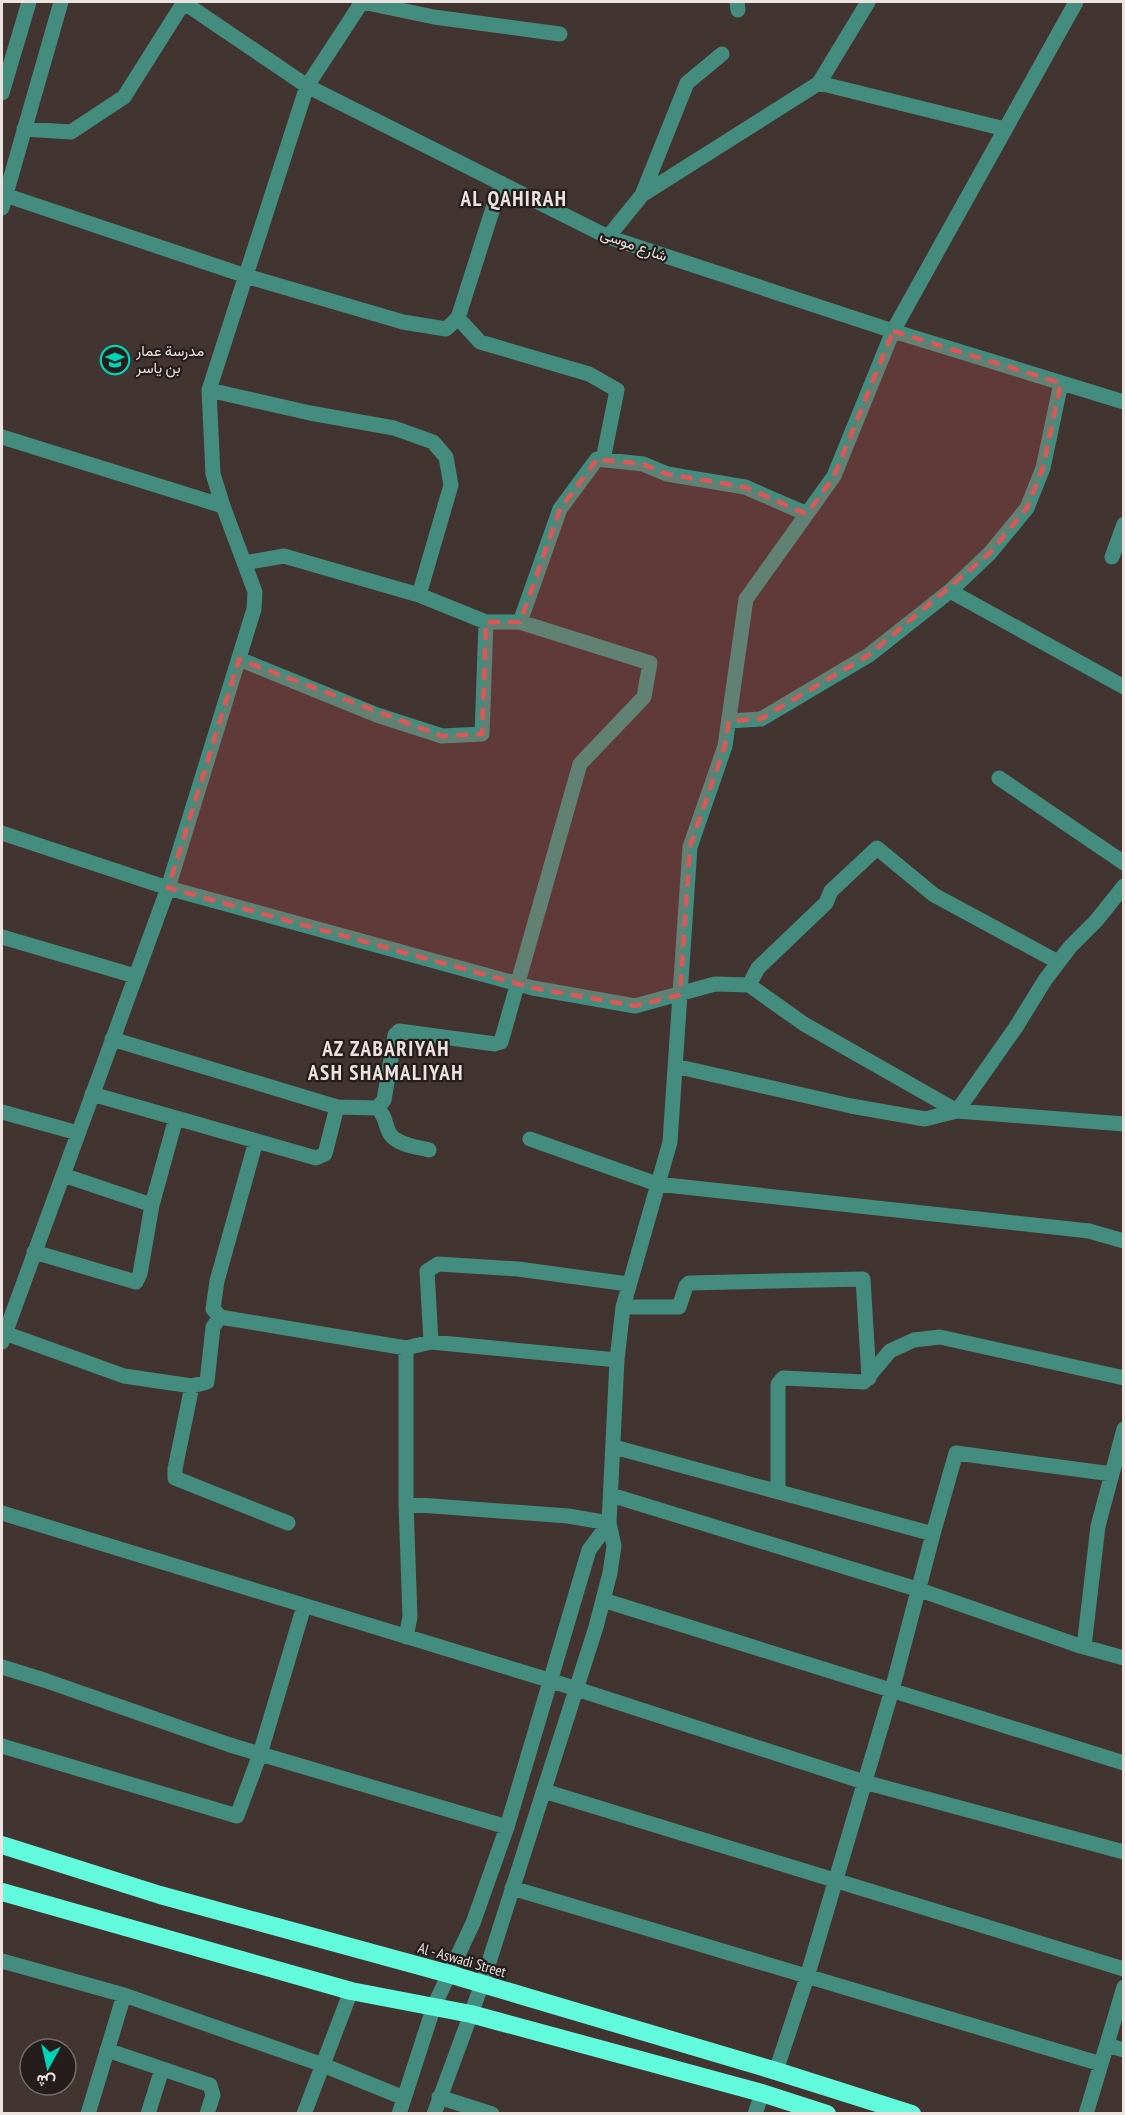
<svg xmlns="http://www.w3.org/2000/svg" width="1125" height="2115" font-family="'PT Sans Narrow',Vazirmatn,sans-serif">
<rect width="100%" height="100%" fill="#423431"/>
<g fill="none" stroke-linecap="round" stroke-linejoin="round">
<path stroke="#448c7d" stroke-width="15" d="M183,2l124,84 301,151 285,94 231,71
M362,2l72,15 126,17
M737,2l1,8
M819,83l186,46
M2,93l27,-91
M24,129l47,3 53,-35 60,-95
M5,195l241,81 157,46 43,7 12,-11 43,-135
M642,195l45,-112 35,-29
M2,208l59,-206
M608,237l34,-42 177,-112 49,-81
M458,318l22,24 109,32 28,16 -14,70
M209,390l101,23 84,15 39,14 13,15 5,28 -32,110
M2,437l221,69
M1112,557l12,-33
M244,563l40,-7 135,39 67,27h34l130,41 -6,34 -64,67 -79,278 -6,2 -96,-13 -4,4 -11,65 -7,8 -40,-1
M950,591l174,96
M520,622l40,-113 37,-50 46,5 24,10 78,13 62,27
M239,659l138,56 65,21 40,-2 4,-112
M729,721l32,-2 108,-64 81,-64 40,-38 37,-45 16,-40 18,-85
M999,778l125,85
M2,833l166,55 365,100 102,18 80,-22 34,1 55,39 153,87 167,13
M2,937l133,39
M749,985l9,-17 68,-65 5,-12 46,-43 57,47 124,67
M675,1066l176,40 74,13 32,-8 59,-84 29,-47 25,-33 26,-26 28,-35
M92,1094l224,64 9,-4 12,-47 -225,-68
M377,1108c10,9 7,16 13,26 7,11 28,13 39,16
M2,1112l76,21
M530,1139l127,45 432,47 35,10
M63,1175l89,30
M34,1252l102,30 4,-8 12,-69 24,-87
M623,1307h56l7,-21 3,-3 174,-4 6,99
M220,1317l-7,-8 4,-28 39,-140
M2,1332l122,44 68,10 15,-4 6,-55 7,-10 186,31 25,-6 186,18
M2,1342l166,-454 86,-279 1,-17 -32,-86 -10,-32 -4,-84 98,-304 55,-84
M431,1342l-4,-71 11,-7 80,5 110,15
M406,1348v156l4,113 -4,20
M192,1386l-17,83v9l113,45
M614,1447l319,87 -41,156 -85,287 -31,94
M778,1492v-108l5,-6 81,4 26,-31 24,-11 26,-3 184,41
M611,1495l309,95 157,55 47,13
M406,1504l162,12 41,7
M2,1513l550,168 312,101 260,70
M933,1534l23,-81 156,21
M603,1600l521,163
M1084,1647l14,-121 26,-97
M2,1667l42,13 186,65 277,82
M2,1746l235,70 23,-62 44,-148
M544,1791l580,178
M512,1888l589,176 -15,50
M2,1961l122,34 199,70 81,33
M1107,2045l17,5
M107,2050l103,35 3,10 -6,19
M1101,2064l23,-77
M439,2097l53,17
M88,2114l36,-119
M148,2114l14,-45
M304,2114l47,-123
M399,2114l35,-108 39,-83 34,-96 82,-277 20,-27
M434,2114l48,-130 114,-357 14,-54 4,-27 -5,-23 8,-163 6,-53 47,-165 20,-295 35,-101 21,-147 88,-123 59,-145 183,-329
M755,2114l7,-21"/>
<path stroke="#62fadd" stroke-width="18" d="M2,1845l158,50 289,79 327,97 136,43
M2,1892l349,99 120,23 291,79 65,21"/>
</g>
<path fill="#dc5756" fill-opacity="0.2" stroke="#dc5756" stroke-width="4.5" stroke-dasharray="12 8" stroke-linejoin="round" d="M893,331l168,52 -18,85 -16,40 -37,45 -121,102 -108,64 -32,2 -4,25 -35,101 -10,148 -45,11 -102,-18 -365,-100 71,-229 203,77 40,-2 4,-112h34l40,-113 37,-50 46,5 24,10 78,13 62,27 27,-38z"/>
<defs>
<g id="school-ring" transform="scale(1.5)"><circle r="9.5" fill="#241d1c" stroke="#00d5b7" stroke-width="1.5"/><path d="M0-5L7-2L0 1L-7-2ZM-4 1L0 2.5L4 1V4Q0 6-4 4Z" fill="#00d5b7"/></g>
</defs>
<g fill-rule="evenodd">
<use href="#school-ring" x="115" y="360"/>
</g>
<g text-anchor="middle" stroke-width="4.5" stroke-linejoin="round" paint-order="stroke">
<g font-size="15" fill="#ece3e1" stroke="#241d1c">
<text transform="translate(634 245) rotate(20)" y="5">شارع موسى</text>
<text transform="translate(462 1960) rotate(16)" y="5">Al - Aswadi Street</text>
</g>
<g font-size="15" fill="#ece3e1" stroke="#241d1c" text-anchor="start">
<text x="136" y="356">مدرسة عمار<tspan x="136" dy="17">بن ياسر</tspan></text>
</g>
<g font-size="21" font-weight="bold" letter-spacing="1.5" fill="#ece3e1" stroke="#241d1c">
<text x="514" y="206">AL QAHIRAH</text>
<text x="386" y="1056">AZ ZABARIYAH<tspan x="386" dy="24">ASH SHAMALIYAH</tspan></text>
</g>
</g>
<rect width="1125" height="2115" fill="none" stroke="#ece3e1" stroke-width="6"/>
<g transform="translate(48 2067) rotate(188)"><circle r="28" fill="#241d1c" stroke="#746c6b" stroke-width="1.5"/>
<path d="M0-4.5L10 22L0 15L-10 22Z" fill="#00d5b7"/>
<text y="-9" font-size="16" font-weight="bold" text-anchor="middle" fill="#ece3e1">ش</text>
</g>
</svg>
